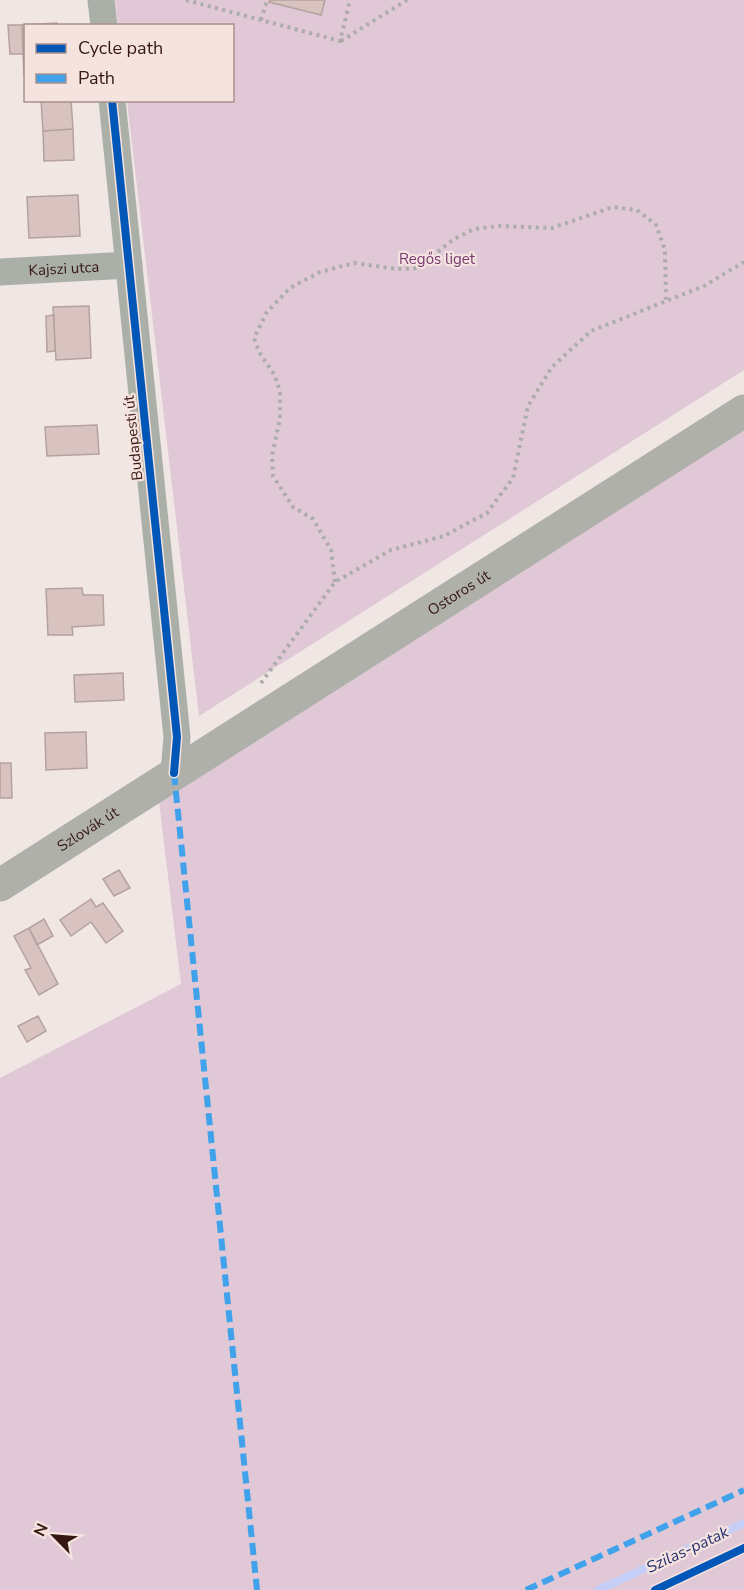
<svg xmlns="http://www.w3.org/2000/svg" width="744" height="1590" font-family="'Nunito Sans',sans-serif">
<rect width="100%" height="100%" fill="#f0e6e4"/>
<path fill="#e0c8d7" d="M115,0h629v370l-545,346 -72,-615 105,-1v-74l-114,-1z
M744,421v1169h-744v-512l181,-94 -23,-191z"/>
<g fill="none" stroke-linecap="round" stroke-linejoin="round">
<path stroke="#c5cef6" stroke-width="8" d="M598,1590l146,-67"/>
</g>
<path fill="#d8c3c0" stroke="#b5a19e" stroke-width="1.5" d="M270,0h55l-4,15 -52,-13z
M57,23v3h-31l-2,50 -2,-51z
M8,25h14l1,29h-13z
M41,100h30l2,29 -30,2z
M73,129l1,31 -30,1 -1,-30z
M78,195l2,41 -51,2 -2,-41z
M89,306l2,52 -35,2 -3,-53z
M54,315l1,36 -8,1 -1,-36z
M97,425l2,29 -52,2 -2,-29z
M82,588l1,7h20l1,30 -32,2 1,8h-25l-2,-46z
M123,673l1,27 -49,2 -1,-27z
M86,732l1,36 -41,2 -1,-37z
M0,763h11l1,35h-12z
M119,870l11,18 -16,8 -11,-17z
M91,899l5,8 7,-4 20,28 -17,12 -15,-21 -20,14 -11,-16z
M44,919l9,17 -16,9 -8,-17z
M29,928l29,56 -19,11 -14,-25 6,-2 -17,-32z
M38,1016l8,15 -19,11 -9,-16z"/>
<g fill="none" stroke-linecap="round" stroke-linejoin="round">
<path stroke="#adaca8" stroke-width="4" stroke-dasharray="3 4.5" stroke-linecap="butt" d="M186,0l154,41 10,-41
M261,20l6,-20
M341,41l66,-41
M335,582l-4,-32 -18,-31 -20,-12 -20,-31 -1,-20 8,-38v-27l-6,-17 -15,-22 -5,-14 13,-26 23,-24 30,-16 34,-9 43,6 20,-1 37,-29 20,-10 25,-3 53,2 61,-21 24,3 19,15 9,25 1,51
M261,683l74,-101 56,-32 53,-14 43,-23 26,-35 15,-72 24,-39 39,-36 113,-45 40,-24"/>
<g stroke="#aaafa8" stroke-width="27">
<path d="M101,0l3,26"/>
<path d="M112,100l65,637 -3,36"/>
<path id="s1" d="M0,272l129,-7"/>
</g>
<path stroke="#aeb0a9" stroke-width="33" id="s2" d="M0,885l744,-474"/>
<path stroke="#3fa2ea" stroke-width="6" stroke-dasharray="12 6" stroke-linecap="butt" d="M174,773l83,817
M526,1590l218,-100"/>
<g stroke="#f5e3df" stroke-width="11">
<path id="cycleway" d="M112,100l65,637 -3,36
M655,1590l89,-42"/>
</g>
<use href="#cycleway" stroke="#0057b8" stroke-width="8"/>
</g>
<g text-anchor="middle" stroke-width="4.5" stroke-linejoin="round" paint-order="stroke">
<g font-size="15" fill="#75386f" stroke="#f5e3df">
<text x="437" y="264">Regős liget</text>
</g>
<g font-size="15" fill="#361711" stroke="#f5e3df">
<text dy="5" stroke="none"><textPath href="#s1" startOffset="64">Kajszi utca</textPath></text>
<text transform="translate(133 438) rotate(-96)" y="5">Budapesti út</text>
<text dy="5" stroke="none"><textPath href="#s2" startOffset="544">Ostoros út</textPath></text>
<text dy="5" stroke="none"><textPath href="#s2" startOffset="104">Szlovák út</textPath></text>
</g>
<g font-size="16" font-style="italic" fill="#243071" stroke="#f5e3df">
<text transform="translate(687 1549) rotate(-25)" y="6">Szilas-patak</text>
</g>
</g>
<rect x="24" y="24" width="210" height="78" fill="#f5e3df" stroke="#a9918d" stroke-width="1.5"/>
<rect x="36" y="44" width="30" height="9" fill="#0057b8" stroke="#a9918d" stroke-width="1.5"/>
<text x="78" y="54" font-size="18" fill="#361711">Cycle path</text>
<rect x="36" y="74" width="30" height="9" fill="#3fa2ea" stroke="#a9918d" stroke-width="1.5"/>
<text x="78" y="84" font-size="18" fill="#361711">Path</text>
<g transform="translate(54 1536) rotate(295)" stroke="#f5e3df" stroke-width="4.5" paint-order="stroke">
<path d="M0-4.5L10 22L0 15L-10 22Z" fill="#361711"/>
<text y="-9" font-size="16" font-weight="bold" text-anchor="middle" fill="#361711">N</text>
</g>
</svg>
